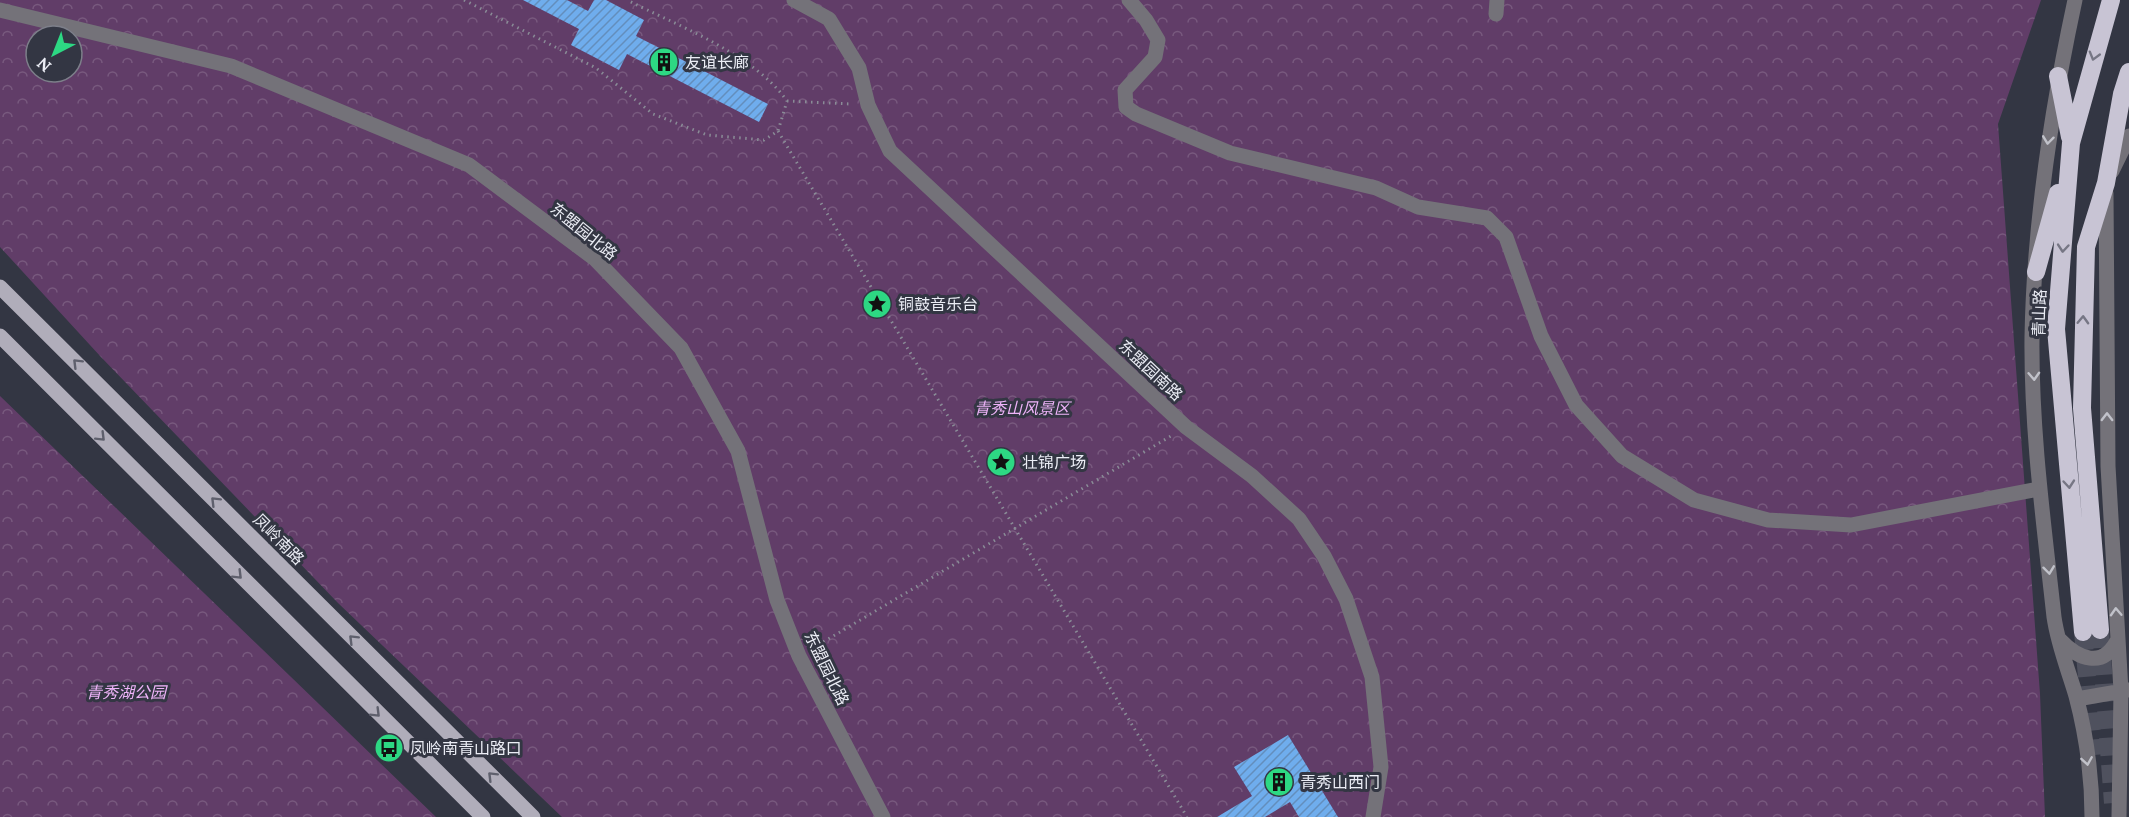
<svg xmlns="http://www.w3.org/2000/svg" width="2129" height="817" font-family="Lora,'Noto Sans SC',serif">
<defs>
<pattern id="park-crowns" width="20" height="18" patternUnits="userSpaceOnUse" patternTransform="scale(1.5)"><rect width="20" height="18" fill="#613d68"/><path d="M2 6a3 3 0 1 1 6 0M12 15a3 3 0 1 1 6 0" fill="none" stroke="#78597e"/></pattern>
<pattern id="building-hatch" width="6" height="6" patternUnits="userSpaceOnUse" patternTransform="scale(1.5)"><rect width="6" height="6" fill="#6faded"/><path d="M-1 1l2-2M0 6l6-6M5 7l2-2" fill="none" stroke="#638ebc"/></pattern>
</defs>
<rect width="100%" height="100%" fill="#333643"/>
<path fill="url(#park-crowns)" fill-rule="evenodd" d="M0,0h2041l-43,124 42,570 5,123h-1483l-224,-214 -237,-246 -101,-110zM36,36h36v36h-36z
M0,396l436,421h-436z"/>
<path fill="url(#building-hatch)" d="M523,0h44l21,11 6,-11h12l38,20 -8,16 132,68 -9,18 -132,-68 -8,16 -48,-25 8,-16z
M1288,735l50,82h-39l-9,-15 -25,15h-48l35,-21 -18,-29z"/>
<g fill="none" stroke-linecap="round" stroke-linejoin="round">
<path stroke="#4f515e" stroke-width="18" stroke-dasharray="18 9" stroke-linecap="butt" d="M2100,630l13,173
M2083,632l11,123"/>
<path stroke="#8a8c97" stroke-width="3" stroke-dasharray="1.5 4.5" stroke-linecap="butt" d="M464,0l132,68 57,46 54,21 57,5 14,-9 9,-30c-33,-47 -109,-75 -160,-101
M787,101l64,3
M778,131l409,686
M813,648l358,-212"/>
<path stroke="#747279" stroke-width="15" d="M794,0l35,19 30,49 9,37 22,46 296,276 66,49 47,43 25,37 22,43 26,78 9,90 -8,50
M1129,0l17,20 12,20 -3,17 -30,33 1,17 10,7 94,39 146,35 42,19 69,11 19,19 35,99 35,69 46,51 72,44 74,20 83,5 188,-36
M2075,0c-24,111 -41,223 -43,337 -1,94 12,188 22,280 4,28 14,52 22,79 10,38 16,82 16,121
M0,10l231,56 238,99 126,94 86,89 57,103 39,149 22,56 84,161
M1496,14l1,-14
M2112,171l17,-35
M2106,193l2,273 13,225 -2,126
M2059,639c19,20 44,31 59,0
M2077,699l52,-9"/>
<path stroke="#b0adba" stroke-width="15" d="M0,287l533,530
M0,336l483,481"/>
<path stroke="#c8c4d4" stroke-width="18" d="M2058,76l12,61
M2036,272l22,-79
M2100,630l-18,-222 4,-161 20,-64 16,-89 7,-22
M2083,632l-27,-303 15,-186 40,-143"/>
</g>
<defs><path id="oneway-chevron" d="M-2-3.5L2.5 0L-2 3.5" fill="none" stroke-width="1.6" stroke-linecap="round" stroke-linejoin="round" transform="scale(1.5)"/></defs>
<g stroke="#767684">
<use href="#oneway-chevron" transform="translate(2094 56) rotate(106)"/>
<use href="#oneway-chevron" transform="translate(2063 248) rotate(95)"/>
<use href="#oneway-chevron" transform="translate(2083 320) rotate(-88)"/>
<use href="#oneway-chevron" transform="translate(2069 484) rotate(85)"/>
</g>
<g stroke="#c1c2ca">
<use href="#oneway-chevron" transform="translate(2048 140) rotate(97)"/>
<use href="#oneway-chevron" transform="translate(2034 376) rotate(87)"/>
<use href="#oneway-chevron" transform="translate(2107 417) rotate(-90)"/>
<use href="#oneway-chevron" transform="translate(2049 570) rotate(83)"/>
<use href="#oneway-chevron" transform="translate(2116 612) rotate(-93)"/>
<use href="#oneway-chevron" transform="translate(2087 761) rotate(81)"/>
</g>
<g stroke="#5f606d">
<use href="#oneway-chevron" transform="translate(77 363) rotate(-135)"/>
<use href="#oneway-chevron" transform="translate(101 437) rotate(45)"/>
<use href="#oneway-chevron" transform="translate(215 501) rotate(-135)"/>
<use href="#oneway-chevron" transform="translate(238 575) rotate(45)"/>
<use href="#oneway-chevron" transform="translate(353 639) rotate(-135)"/>
<use href="#oneway-chevron" transform="translate(376 713) rotate(45)"/>
<use href="#oneway-chevron" transform="translate(492 776) rotate(-135)"/>
</g>
<defs>
<g id="building-disc" transform="scale(1.5)"><circle r="9.5" fill="#2dd883" stroke="#333643"/><path d="M-4-6H4V6H1V3H-1V6H-4ZM-2.5-4.3h1.7v1.8h-1.7ZM.8-4.3h1.7v1.8H.8ZM-2.5-1h1.7V.8h-1.7ZM.8-1h1.7V.8H.8Z" fill="#111"/></g>
<g id="sight-disc" transform="scale(1.5)"><circle r="9.5" fill="#2dd883" stroke="#333643"/><path d="M0-6L1.8-2.2L6-1.7L2.9 1.2L3.7 5.4L0 3.3L-3.7 5.4L-2.9 1.2L-6-1.7L-1.8-2.2Z" fill="#111"/></g>
<g id="bus-disc" transform="scale(1.5)"><circle r="9.5" fill="#2dd883" stroke="#333643"/><path d="M-5-6H5V4H4V6H2V4H-2V6H-4V4H-5ZM-3.5-4V0h7V-4ZM-3.5 1.2v1.5H-2V1.2ZM2 1.2v1.5H3.5V1.2Z" fill="#111"/></g>
</defs>
<g fill-rule="evenodd">
<use href="#building-disc" x="664" y="62"/>
<use href="#sight-disc" x="877" y="304"/>
<use href="#sight-disc" x="1001" y="462"/>
<use href="#bus-disc" x="389" y="748"/>
<use href="#building-disc" x="1279" y="782"/>
</g>
<g text-anchor="middle" stroke-width="6" stroke-linejoin="round" paint-order="stroke">
<g font-size="16" fill="#ebedf5" stroke="#333643" text-anchor="start">
<text x="685" y="68">友谊长廊</text>
<text x="898" y="310">铜鼓音乐台</text>
<text x="1022" y="468">壮锦广场</text>
<text x="410" y="754">凤岭南青山路口</text>
<text x="1300" y="788">青秀山西门</text>
</g>
<g font-size="16" fill="#ebedf5" stroke="#333643">
<text transform="translate(584 231) rotate(39)" y="6">东盟园北路</text>
<text transform="translate(2039 313) rotate(-88)" y="6">青山路</text>
<text transform="translate(1151 370) rotate(43)" y="6">东盟园南路</text>
<text transform="translate(279 539) rotate(45)" y="6">凤岭南路</text>
<text transform="translate(827 668) rotate(64)" y="6">东盟园北路</text>
</g>
<g font-size="16" font-style="italic" fill="#eeb3f9" stroke="#333643">
<text x="1022" y="414">青秀山风景区</text>
<text x="126" y="698">青秀湖公园</text>
</g>
</g>
<g transform="translate(54 54) rotate(222)"><circle r="28" fill="#333643" stroke="#7d7f8a" stroke-width="1.5"/>
<path d="M0-4.5L10 22L0 15L-10 22Z" fill="#2dd883"/>
<text y="-9" font-size="16" font-weight="bold" text-anchor="middle" fill="#ebedf5">N</text>
</g>
</svg>
